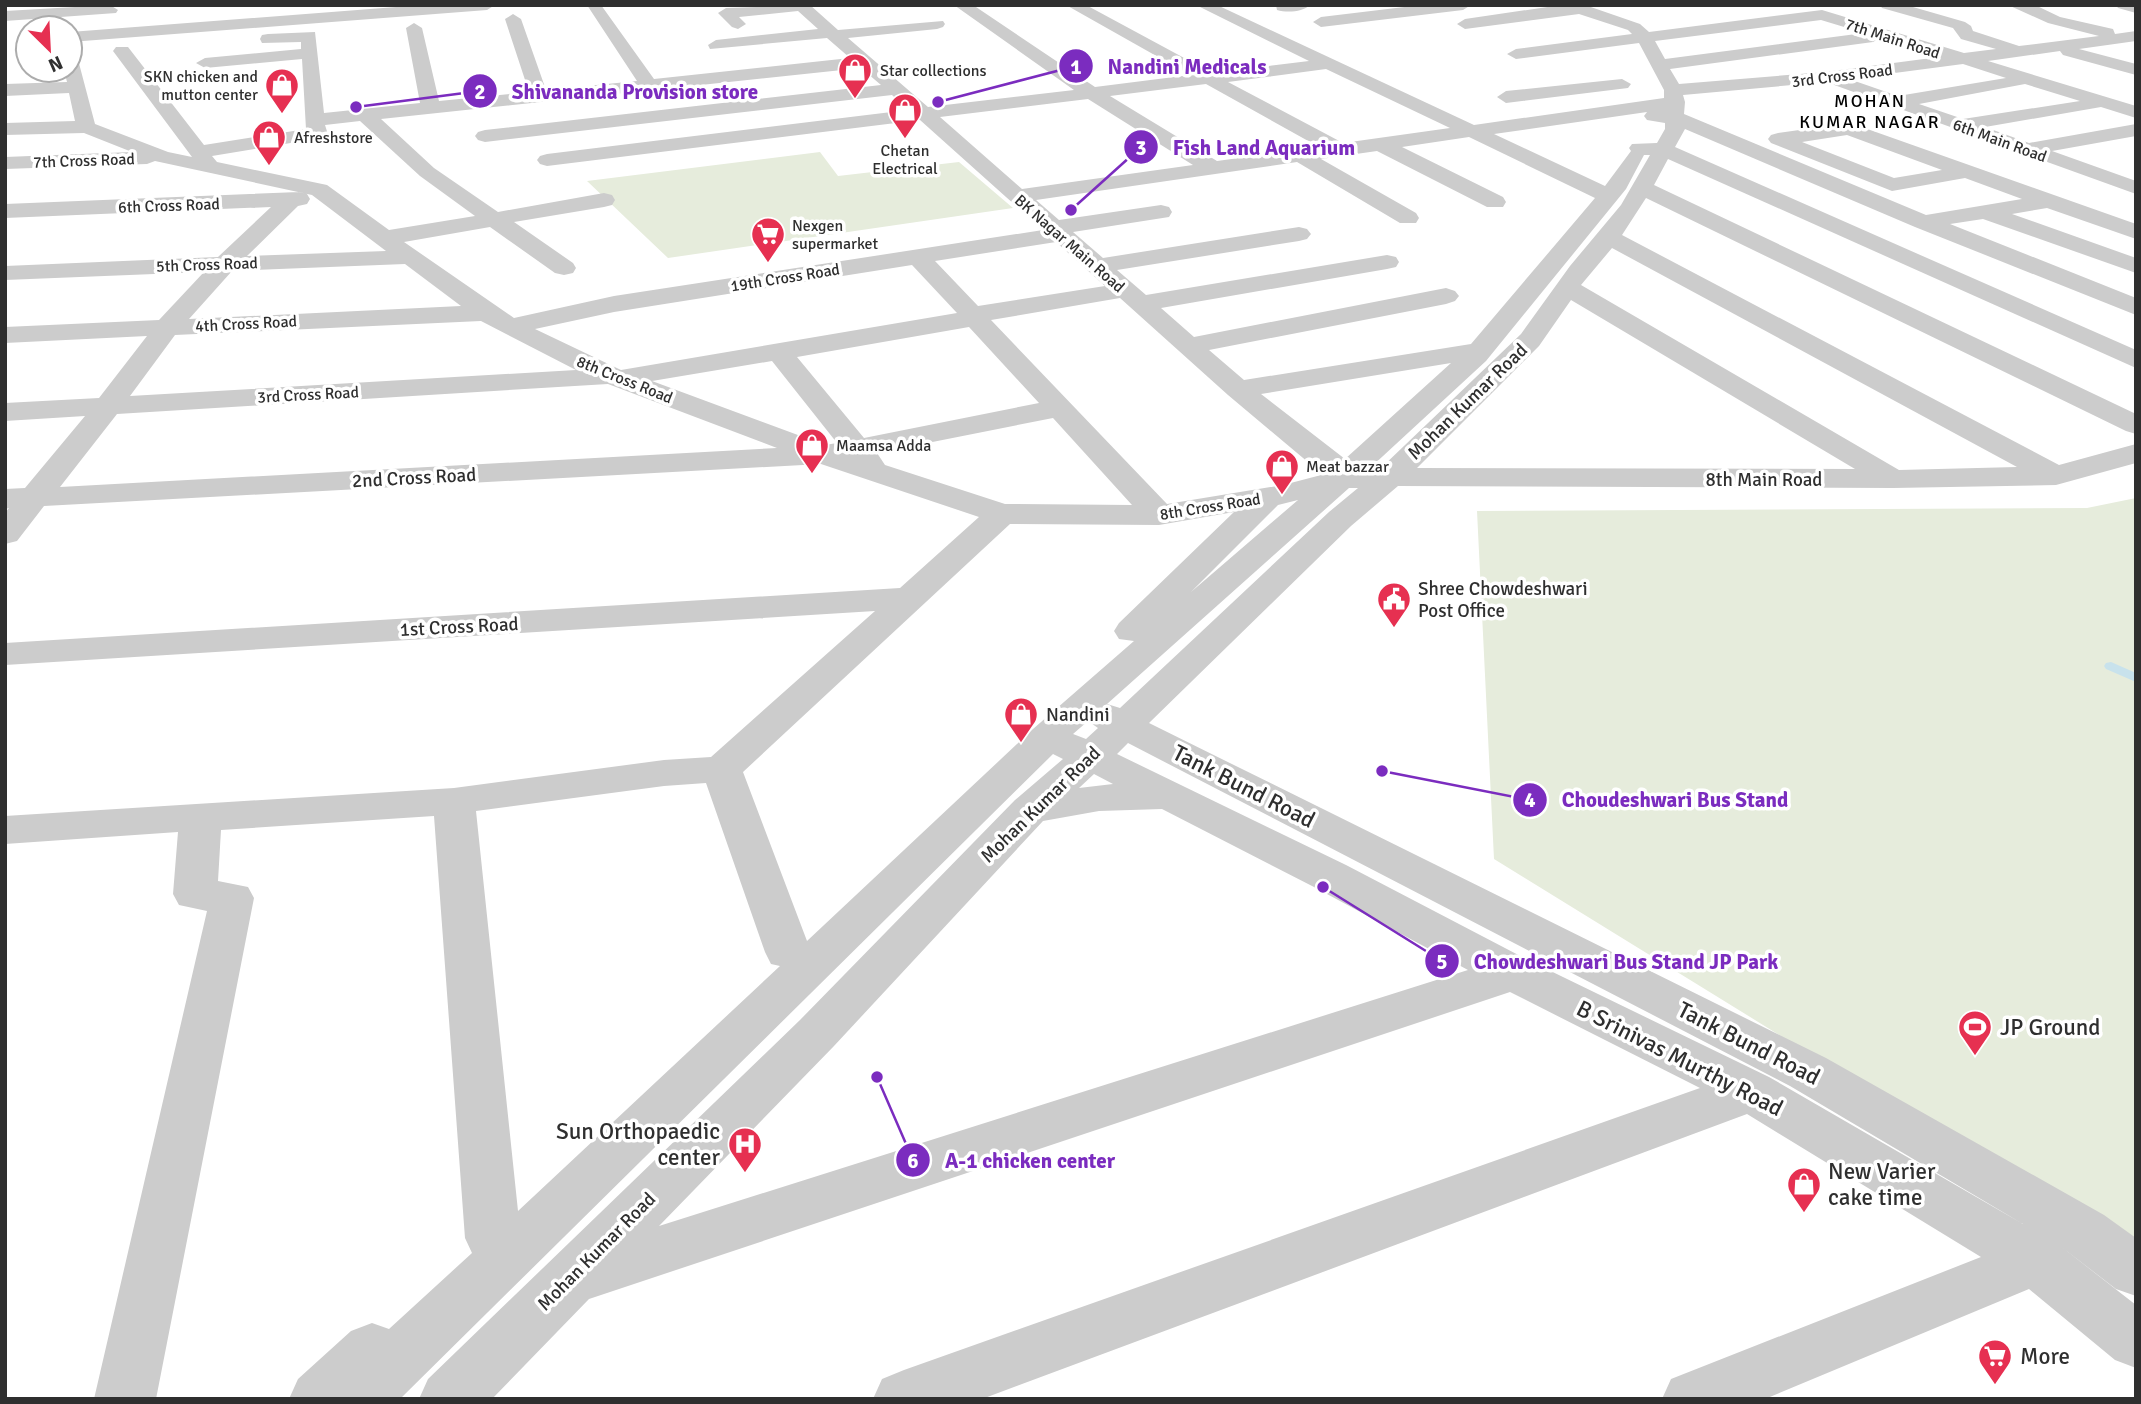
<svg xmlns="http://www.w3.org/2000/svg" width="2141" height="1404" font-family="Signika,sans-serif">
<rect width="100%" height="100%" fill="#fff"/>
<path fill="#e6ecdc" d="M820,152l18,24 121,-14 54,46 -345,50 -81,-77z
M2136,498v757l-642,-396 -17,-348 610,-3z"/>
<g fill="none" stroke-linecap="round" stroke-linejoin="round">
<path fill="#c8e2ec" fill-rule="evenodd" d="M2111,662l25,11v9l-30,-13 -2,-3 2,-3z"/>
<path fill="#ccc" fill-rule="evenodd" d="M110,5l8,5 -2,3 -111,8v-10z
M422,5h73l-8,5 -417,32v-10z
M587,5h14l53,74 196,-21 -23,-20 -117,11 -2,-4 8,-5 102,-11 -20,-18 -59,6 7,7 -8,5 -6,-2 -14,-14 8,-5 84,-3 28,25 105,-9 2,3 -2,3 -6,2 -89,9 80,69 146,-17 -120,-85h19l122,82 95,-12 -124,-70h20l126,68 97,-12 -113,-56h21l257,120 190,-27v-8l-25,-47 -123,16 -9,-5 9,-5 116,-15 -4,-4 -49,-16 -114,15 -8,-5 8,-5 96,-14h24l55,19 9,8 173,-22 142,43 32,-4 -35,-10 -8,-11 -71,-20 -2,-3h26l59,17 6,4 2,5 46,15 80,-10 -51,-13 -40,-18h27l25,12 53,12 2,5 21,-3v10l-57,8 57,15v11l-73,-20 -3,-4 -72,10 148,45v12l-35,-11 -116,20 44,16 107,-19v12l-84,15 84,30v13l-310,-112 -143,13 2,7 -1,12 242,101 96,-16 -57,-21 -73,13 -121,-48 -3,-4 3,-4 7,-2 71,-10 7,2 280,99v15l-89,-31 -35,6 124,44v15l-153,-54 -33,5 186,74v17l-221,-88 -230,-98 -10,18 461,203v18l-468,-209 -14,26 482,229v20l-10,-3 -480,-233 -24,37 437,230 77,-21v19l-80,22 -163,3 -495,-2 -47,40 -202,197 677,335 278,157 32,23v58l-20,-7 -57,-44 77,60v63l-21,-8 -86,-71 -264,110h-103l9,-20 310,-122 -234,-143 -765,285h-109l9,-20 22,-9 796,-282 -190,-96 -921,307 -97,100h-73l9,-20 372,-359 215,-220 48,-41 -10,-5 -653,645h-111l9,-20 53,-48 21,-8 17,6 83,-76 -7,-15 -31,-422 -213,14 -3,51 30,6 6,11 -98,501h-62l113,-488 -28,-6 -6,-11 5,-62 -173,12v-28l449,-28 210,-28 47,-3 164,-146 -870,54v-22l895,-55 79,-71 -158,-53 -777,42 -27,35 -12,3v-31l4,-5 -4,1v-20l20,-1 60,-72 -80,5v-18l94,-5 48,-62 -142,7v-16l154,-7 45,-48 -199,8v-14l213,-9 53,-50 -266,11v-14l294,-12 8,2 3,5 -3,5 -9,2 -51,50 139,-5 -74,-56 -157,-34 -8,3 -142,5v-12l127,-5 -48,-19 -79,2v-12l70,-2 -6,-28 -64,3v-12l62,-2 -3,-12h6v-19l6,1 19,72 73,28 24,5 -76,-102 -3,-4 3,-4h12l76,98 102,-16 -4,-70 -97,9 -9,-5 9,-5 96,-9v-7l-39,1 -2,-4 2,-4 6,-1 47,-2 9,81 96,-10 -14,-75 8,-5 8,5 17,73 90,-9 -24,-73 8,-5 8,5 25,71 91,-9zM1821,20l43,13 -199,26 -10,-18zM1880,38l59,19 -114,15 -146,12 -9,-15 203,-27zM1963,64l43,14 -108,18 -49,-17zM861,68l20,17 -396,45 -7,2 -3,4 3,4 7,2 407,-47 16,15 -361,44 -7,2 -3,4 3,4 7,2 373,-46 123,110 -429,66 -100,22 -110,-76 86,-15 65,46 9,2 9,-2 3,-5 -3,-5 -59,-41 90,-15 8,-2 3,-5 -3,-5 -8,-2 -106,19 -64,-44 -53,-49zM1326,69l124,59 -107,15 -115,-61zM1206,84l113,63 -102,14 -107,-65zM2025,84l55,17 -117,18 -44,-15zM1088,99l105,66 -171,24 -82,-72zM1647,112l-3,4 3,4 18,3v6l-8,14 -25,1 -3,4 2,3 -26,35 -111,-52zM360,121l60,55 55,40 -86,14 -62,-45 -110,-23 -5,-6 97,-16 4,5h14l3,-4 -5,-16zM1847,135l95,35 -48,8 -92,-36zM1469,137l126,61 -124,146 -227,36 -35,-30 237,-46 9,-3 4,-5 -4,-5 -9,-3 -252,49 -33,-29 226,-39 9,-2 3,-5 -3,-5 -9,-2 -241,40 -29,-25 182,-29 8,-2 4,-5 -4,-5 -8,-2 -196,31 -30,-26 96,-15 3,-5 -3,-5 -8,-2 -102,15 -23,-20 261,-38 103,61h16l3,-5 -3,-5 -95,-54 56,-8 110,56h16l3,-5 -3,-5 -101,-50zM1644,155h6l-29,50 -51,61 -49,68 -140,134h-11l116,-107 140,-172zM1056,242l49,44 -127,20 -43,-45zM1612,248l405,219 -118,3 -318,-185zM405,264l56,42 -272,13 43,-48zM912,265l45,48 -336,57 -86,-41 79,-17zM1120,298l108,97 81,68 16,11 -42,11 -116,19 -176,-184zM1571,300l284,169 -438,-1 122,-122zM481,321l95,49 -446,26 45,-61zM969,327l70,76 -175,35 -67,-81zM772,361l65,82 -12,2 -173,-64zM1451,363l-106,96 -84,-65zM608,384l169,64 -717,39 57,-73zM1053,418l79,87 -127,-1 -120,-39 -8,-12zM1349,488h9l-29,24 -209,196 -13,-4zM1298,500l-107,92 87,-87zM1234,512l-115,111 -5,8 5,8 15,2 -101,88 -226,212 -64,-169 267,-248 149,1zM1088,721l10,7 -12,11 -13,-5zM1128,743l662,343 233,138 -254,-147 -239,-116 -184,-96 -229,-111zM1094,774l19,10 -34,4zM706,783l59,169 6,12 9,2 -262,245 -42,-400 188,-25zM1162,809l152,78 154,83 -809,256 175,-180 209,-225 56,-10z
M1276,5h34c-7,7 -23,8 -33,5z
M1421,5h50l-8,5 -142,17 -8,-5 8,-5z
M2116,5h20v8l-18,-5z
M1622,79l9,5 -3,4 -122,15 -9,-6 9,-6z"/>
</g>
<defs>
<g id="shop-pin" transform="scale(1.75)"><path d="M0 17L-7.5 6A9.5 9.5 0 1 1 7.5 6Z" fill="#e63051" stroke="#fff"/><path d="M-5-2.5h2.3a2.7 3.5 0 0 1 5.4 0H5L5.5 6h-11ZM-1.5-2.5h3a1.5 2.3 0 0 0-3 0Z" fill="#fff"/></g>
<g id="supermarket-pin" transform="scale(1.75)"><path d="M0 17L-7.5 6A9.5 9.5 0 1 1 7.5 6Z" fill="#e63051" stroke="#fff"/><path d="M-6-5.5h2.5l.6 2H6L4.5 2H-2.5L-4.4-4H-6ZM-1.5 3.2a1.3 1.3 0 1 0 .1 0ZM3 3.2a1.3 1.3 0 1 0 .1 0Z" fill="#fff"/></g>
<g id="civic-pin" transform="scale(1.75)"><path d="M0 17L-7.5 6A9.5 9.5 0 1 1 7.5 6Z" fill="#e63051" stroke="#fff"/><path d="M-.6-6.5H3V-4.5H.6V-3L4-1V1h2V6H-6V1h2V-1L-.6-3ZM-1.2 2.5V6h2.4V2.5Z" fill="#fff"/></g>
<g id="stadium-pin" transform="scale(1.75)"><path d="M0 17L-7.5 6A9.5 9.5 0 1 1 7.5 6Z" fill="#e63051" stroke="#fff"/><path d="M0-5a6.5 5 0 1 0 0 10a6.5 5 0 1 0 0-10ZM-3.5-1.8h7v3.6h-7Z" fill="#fff"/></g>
<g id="hospital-pin" transform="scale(1.75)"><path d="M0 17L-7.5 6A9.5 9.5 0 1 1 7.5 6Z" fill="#e63051" stroke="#fff"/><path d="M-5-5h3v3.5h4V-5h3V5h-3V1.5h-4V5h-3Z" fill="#fff"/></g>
</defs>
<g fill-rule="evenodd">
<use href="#shop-pin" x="855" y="70"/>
<use href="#shop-pin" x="282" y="85"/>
<use href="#shop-pin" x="905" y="110"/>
<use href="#shop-pin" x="269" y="137"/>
<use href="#supermarket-pin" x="768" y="234"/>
<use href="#shop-pin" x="812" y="445"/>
<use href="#shop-pin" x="1282" y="466"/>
<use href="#civic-pin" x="1394" y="599"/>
<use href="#shop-pin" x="1021" y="714"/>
<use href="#stadium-pin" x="1975" y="1027"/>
<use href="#hospital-pin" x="745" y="1144"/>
<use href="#shop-pin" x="1804" y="1184"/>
<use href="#supermarket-pin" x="1995" y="1356"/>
</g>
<g text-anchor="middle" stroke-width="7" stroke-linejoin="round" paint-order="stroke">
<g font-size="16" fill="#2f2f2f" stroke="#fff">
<text transform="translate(1893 38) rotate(18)" y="6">7th Main Road</text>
<text transform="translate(1842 75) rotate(-7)" y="6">3rd Cross Road</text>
<text transform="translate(2000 140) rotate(20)" y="6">6th Main Road</text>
<text transform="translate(84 160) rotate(-2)" y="6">7th Cross Road</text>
<text transform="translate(169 205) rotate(-2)" y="6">6th Cross Road</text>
<text transform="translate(1070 243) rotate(41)" y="6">BK Nagar Main Road</text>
<text transform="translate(207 264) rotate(-2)" y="6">5th Cross Road</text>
<text transform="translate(785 277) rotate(-9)" y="6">19th Cross Road</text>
<text transform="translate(246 323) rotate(-3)" y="6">4th Cross Road</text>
<text transform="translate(625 379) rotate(22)" y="6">8th Cross Road</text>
<text transform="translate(308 394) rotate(-3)" y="6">3rd Cross Road</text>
<text transform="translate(1210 506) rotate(-9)" y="6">8th Cross Road</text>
</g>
<g font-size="16" fill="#2f2f2f" stroke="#fff" text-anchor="start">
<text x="880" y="76">Star collections</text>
<text x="258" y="82" text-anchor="end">SKN chicken and<tspan x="258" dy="18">mutton center</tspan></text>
<text x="294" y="143">Afreshstore</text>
<text x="905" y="156" text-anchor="middle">Chetan<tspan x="905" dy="18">Electrical</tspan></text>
<text x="792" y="231">Nexgen<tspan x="792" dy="18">supermarket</tspan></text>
<text x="836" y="451">Maamsa Adda</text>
<text x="1306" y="472">Meat bazzar</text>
</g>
<g font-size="18" letter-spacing="2" fill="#000" stroke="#fff">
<text x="1870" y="107">MOHAN<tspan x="1870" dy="21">KUMAR NAGAR</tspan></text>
</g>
<g font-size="19" fill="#2f2f2f" stroke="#fff">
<text transform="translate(1467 401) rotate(-44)" y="7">Mohan Kumar Road</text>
<text transform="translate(414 477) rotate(-3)" y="7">2nd Cross Road</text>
<text x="1764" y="486">8th Main Road</text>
<text transform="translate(459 626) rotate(-3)" y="7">1st Cross Road</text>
<text transform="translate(1040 804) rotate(-44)" y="7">Mohan Kumar Road</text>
<text transform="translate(596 1251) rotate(-45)" y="7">Mohan Kumar Road</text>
</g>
<g font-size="19" fill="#2f2f2f" stroke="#fff" text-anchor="start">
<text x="1418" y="595">Shree Chowdeshwari<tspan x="1418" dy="22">Post Office</tspan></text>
<text x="1046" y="721">Nandini</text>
</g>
<g font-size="23" fill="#2f2f2f" stroke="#fff">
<text transform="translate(1244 786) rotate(27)" y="8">Tank Bund Road</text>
<text transform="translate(1749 1043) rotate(27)" y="8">Tank Bund Road</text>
<text transform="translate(1680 1058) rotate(27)" y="8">B Srinivas Murthy Road</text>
</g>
<g font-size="23" fill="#2f2f2f" stroke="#fff" text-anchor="start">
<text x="2000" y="1035">JP Ground</text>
<text x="720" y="1139" text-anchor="end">Sun Orthopaedic<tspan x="720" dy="26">center</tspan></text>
<text x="1828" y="1179">New Varier<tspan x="1828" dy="26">cake time</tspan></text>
<text x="2020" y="1364">More</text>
</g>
</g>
<path fill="none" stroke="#7b2cbf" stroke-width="2.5" d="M938 102L1076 66M356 107L480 91M1071 210L1141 147M1382 771L1530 800M1323 887L1442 961M877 1077L913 1160"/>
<g fill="#7b2cbf" stroke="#fff" stroke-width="2.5">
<circle cx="938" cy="102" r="7"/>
<circle cx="356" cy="107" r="7"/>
<circle cx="1071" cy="210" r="7"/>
<circle cx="1382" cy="771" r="7"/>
<circle cx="1323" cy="887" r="7"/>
<circle cx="877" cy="1077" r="7"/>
<circle cx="1076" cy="66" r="18"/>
<circle cx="480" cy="91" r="18"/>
<circle cx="1141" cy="147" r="18"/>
<circle cx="1530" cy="800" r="18"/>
<circle cx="1442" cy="961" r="18"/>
<circle cx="913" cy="1160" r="18"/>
</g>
<g font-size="21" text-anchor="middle" font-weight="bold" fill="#fff">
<text x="1076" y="74">1</text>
<text x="480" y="99">2</text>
<text x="1141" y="155">3</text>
<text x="1530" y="807">4</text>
<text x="1442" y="969">5</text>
<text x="913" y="1168">6</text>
</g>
<g font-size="21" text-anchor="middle" font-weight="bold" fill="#7b2cbf" stroke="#fff" stroke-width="7" stroke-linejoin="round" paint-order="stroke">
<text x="1187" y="74">Nandini Medicals</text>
<text x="635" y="99">Shivananda Provision store</text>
<text x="1264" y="155">Fish Land Aquarium</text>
<text x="1675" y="807">Choudeshwari Bus Stand</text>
<text x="1626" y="969">Chowdeshwari Bus Stand JP Park</text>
<text x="1030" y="1168">A-1 chicken center</text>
</g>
<rect width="2141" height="1404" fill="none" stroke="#2f2f2f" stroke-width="14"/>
<g transform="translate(49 49) rotate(156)"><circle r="33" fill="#ffffff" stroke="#acacac" stroke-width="2"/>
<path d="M0-5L12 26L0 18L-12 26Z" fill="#e63051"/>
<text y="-10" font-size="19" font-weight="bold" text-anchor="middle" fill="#2f2f2f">N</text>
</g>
</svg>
